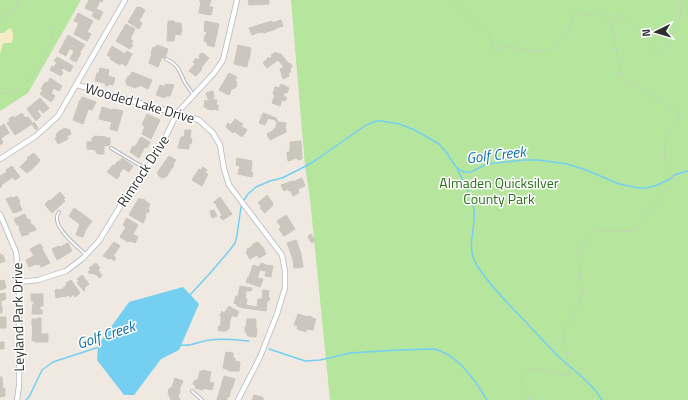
<svg xmlns="http://www.w3.org/2000/svg" width="688" height="400" font-family="'Titillium Web',sans-serif">
<rect width="100%" height="100%" fill="#efe9e1"/>
<path fill="#b6e59e" d="M0,0h81l-53,93 -28,18z
M291,0h397v400h-358l-20,-201 -5,-33z"/>
<path fill="#f3ecc5" d="M11,28c2,5 4,11 0,15h-5l-3,1 -3,10v-21h4l4,-4z"/>
<path fill="#75cff0" d="M183,287l16,17 -20,46 -18,9 -27,36h-10l-27,-35 1,-15 31,-43z"/>
<g fill="none" stroke-linecap="round" stroke-linejoin="round">
<path stroke="#75cff0" stroke-width="1.5" d="M457,168c6,14 15,27 17,42 2,18 -8,37 2,54 11,18 25,32 39,47 15,15 29,31 44,46 15,14 32,25 43,43
M244,200l4,-6 8,-7 14,-6 12,-3 24,-12 10,-6 50,-35 11,-4h4l18,3 16,6 24,14 7,8 10,15 6,4 3,1h6l16,-8 38,-4h13l29,4 19,6 33,14 20,4h6l10,-2 15,-7 4,-4 14,-4
M190,295l22,-24 17,-20 6,-8 2,-8 4,-28
M180,345c11,2 19,-4 30,-5 13,-2 26,0 39,1
M269,349l36,12 15,-1 30,-7 49,-3 32,-1c3,0 7,1 9,2 20,7 37,32 47,49
M26,400l3,-3 13,-27 11,-8 46,-15"/>
</g>
<path fill="#cbc7bf" stroke="#cbc5ba" d="M89,0h14l-1,2 -2,-1 -4,8 7,3 -4,8 -7,-4 2,-4 -9,-4z
M199,0h12l-2,7h4l-2,8 -12,-2 2,-12z
M248,0h21v4l-20,1z
M137,7l2,1 1,-1 5,3 -6,11 3,2 -3,6 -11,-7z
M78,13l15,8 -6,11 4,2 -4,7 -13,-7 5,-11 -5,-2z
M281,20l2,6 -7,2v1l-12,4 -1,-1 -3,1v-1l-8,3 -3,-7 23,-7v2z
M168,21h6v2h7l1,9h-1v3l-6,-1 -1,7h-7z
M205,21l14,3 -5,23 -7,-2v-3l-3,-1 1,-6h1l1,-3 -3,-1z
M126,24l9,5 -5,10 3,2 -2,3 2,1 -3,4 -14,-8z
M68,35l17,10 -6,8h2l-5,9 -6,-3 4,-8 -3,-2h-2l-3,7 -7,-4z
M157,45l11,4 -3,9 -3,-1 -4,10 -9,-4 3,-10h-1l2,-6 2,1z
M238,45l13,3 -2,12h-1l-1,7 -13,-3z
M112,46l13,8 2,-3 5,3 -6,12 -5,-3 -1,2 -10,-6 1,-2 -4,-2z
M276,52l2,2 1,-1 2,1 7,9h-1l4,1 1,3 -2,2 1,3 -3,1 1,3 -6,3 -3,-10 3,-1v-2l-5,-6 -11,8 -4,-5 6,-6 1,2 2,-2 -1,-2z
M201,53l1,1 1,-1 6,5 -8,10 1,1 -6,7 -7,-5 6,-7 -2,-2 3,-4 2,2 2,-3 -1,-1z
M57,57l16,9 -3,6 -7,-4 -2,3 2,1 -2,4 -11,-6 2,-4 2,1 3,-5 -3,-1z
M100,68l9,2 -1,6 7,2 -2,7 -5,-1v2l-3,-1 1,-2 -11,-2 2,-8h2z
M132,72l20,8 -4,9 -8,-4 -1,2 -2,-1 -1,2 -9,-3v-1l-1,-1v-2l2,-5h2z
M229,73l8,4 -2,3 2,2 -1,5 -2,2 -2,-1 -3,7 -10,-5z
M50,78l12,8 -3,5 -5,-3 -3,5 4,3 -4,6 -11,-8 3,-4 -2,-1 4,-7 2,1z
M165,84l4,1v-1l5,1 -4,11h-5v2l-9,-3 4,-10 5,2z
M281,84l8,4 -2,5 -2,-1 -2,4 4,2 -2,3 -3,-1 -2,6 -8,-3 3,-8 -2,-1 2,-7 4,1z
M213,91l1,7 -6,1 -2,-6z
M82,97l14,5 -4,8 -3,-1v-2l-6,17 -10,-4 7,-20h1z
M40,98l9,10 -6,5 -3,-4 -3,2 4,5 -5,5 -9,-12z
M209,99l8,1 -1,5h2v5l-5,-1v1l-6,-1v-1l-3,-1 1,-7 4,1z
M102,107l10,3 1,-1 10,2 -6,20 -7,-2 2,-7 -13,-3z
M22,113l3,5 3,-1 5,7 1,-2 4,6 -2,2 -4,-6 -17,11 -8,-12 3,-2 -1,-2 4,-3 1,2z
M263,113l13,5 2,4 8,1 -1,5 1,1v3l-16,8 -3,-6 7,-4 -1,-1h2l2,-6 -2,-3 -7,-2 -3,7 -6,-2z
M147,114l13,6 -9,19 -9,-5 3,-8 -3,-1z
M235,119l8,5 -2,2 6,4 -5,7 -8,-6 -1,2 -7,-6 2,-4 3,2z
M4,124l5,9 -8,5 2,5 -3,2v-18z
M65,128v1h2v1l2,-1 2,5 -4,2 1,3 -10,5 -3,-6 2,-1 -1,-3 2,-1v-1z
M185,130h6l-1,8 2,1 -1,5 -2,-1v6l-11,-1 3,-11h3z
M94,136l12,1v1h4v7l-6,1v8h-6v-1h-2v-3l-9,-1v-7h5v-4h2z
M141,137l9,5 -3,6 -2,-1 -6,11 -9,-6 3,-6 2,1z
M301,141l1,18 -4,1v-2l-6,1v1l-4,1 -1,-9h3v-10z
M34,153l6,7 -2,3 -6,6 -5,4 -7,-6 8,-8 -1,-1z
M169,156l7,4 -3,4 1,1 -8,12 -1,-1 -1,2 -4,-1 -3,-4z
M122,158l11,8 -4,6 -6,-4 -4,6 1,1 -3,4 -10,-7 6,-7 1,1 4,-5 1,1z
M237,158l15,3 -1,11 2,1 -1,4 -14,-3 2,-8 -4,-1z
M12,166l8,11 -5,3 -2,-3 -12,8 1,1 -2,2v-10l1,-1 -1,-1 7,-4 -1,-2z
M203,167l4,3 -2,3 3,1 -6,12 -10,-6 7,-11 2,1z
M302,178l3,8 -7,3 1,4 -6,3 -2,-5h-2l-1,-2 -4,2 -3,-6 12,-4v1z
M60,192l5,6 -2,1 2,2 -13,12 -7,-8h1l-1,-1 4,-4 1,1z
M267,195l6,8 -1,1 1,1 -8,8 -5,-5 2,-1 -4,-4z
M17,196l3,6 -1,1 3,7 -7,3v-1l-2,1 -7,-14 6,-2 1,1z
M220,197l12,17 -9,6 -3,-3 2,-2 -6,-10h1l-1,-2 -1,1 -1,-2z
M139,198l3,2 1,-1 2,1v1l5,3 -2,4 1,1v3l-3,1 -1,3 1,1 -3,6 -14,-8z
M74,208l18,13 -7,10 -2,6 -7,-2 4,-11 -11,-8z
M214,210l3,6 -5,2 -2,-7z
M25,214l2,5 3,1 1,5h2l3,4 -1,2h-3l-4,2 1,1 -7,2 -3,-7 1,-1 -2,-4 -1,1 -3,-6z
M286,215l9,14 -11,7 -5,-7 2,-2 -4,-6z
M127,218l11,7 -5,9 5,3 -3,6 -4,-2 -1,1 -1,-1 -1,1 -8,-5 6,-10 -3,-2z
M311,234l4,7 -3,2 -2,-2 -2,-5z
M296,240l5,14 2,13 -9,1 -1,-9 -6,-16z
M114,242l6,4 -7,10 3,2 -2,3 -3,-3 -2,1 -6,-3z
M257,242l2,1 3,4h1l3,7 -7,4 -2,-3 -7,4 -4,-7 2,-2 -1,-1 6,-3 -1,-1z
M68,243l4,8 -15,9 -5,-11 7,-3 1,1z
M40,244l1,2v-1l2,3 -1,1 8,14 -9,4 -1,-3 -3,1 -1,-1 -7,3 -3,-7 8,-4 -4,-7z
M0,253l1,3 2,-1 2,6 -5,2z
M96,263l4,5 -2,2 4,6 -3,2 -3,-4 -1,1 -2,-2 -3,1 -2,-2 3,-2 -2,-2z
M261,263l5,2 7,1 -2,11 -6,-1 1,-5 -6,-1 -3,8 6,1 -3,8 -14,-5 2,-5h1l4,-12 6,2z
M82,275l7,9 -5,4 1,2 -1,1 -7,-8 2,-2 -2,-2z
M4,280l2,8 -6,2v-9z
M71,280l9,13 -5,4 -1,-3 -4,3 -2,-2 -3,2v-1l-9,2 -1,-8 9,-1 -1,-1 4,-3 -1,-2z
M240,286l12,2 -1,3h-5l-1,3h1l-1,4 2,1 -1,6 11,2 1,-8h4l1,-9 6,1 -1,6 2,1 -1,3h-2l-1,10 -22,-3 -7,-2v-2l-3,-1 2,-7h2z
M5,293l1,6 -5,2v5h1v7h-2v-19z
M31,294h12v12h-3v4h2v4h-10l1,-10h1v-3h-3z
M229,306l10,6 -3,5 -4,-2 -2,5 -1,9h-2v2h-8l-1,-4 2,-1 1,-4v-5l-1,-2 2,-4 2,2z
M298,314l10,3v-1l4,1v1l4,1 -1,3 -2,8 -7,-1v3l-9,-3 1,-3 -4,-1z
M0,317h6v11h-6z
M38,318h3v16h7v8h-13v-2l-3,1 1,-15h-1v-7h6z
M247,319h9v10h1l-1,8 -8,-1 -3,-5v-4h1z
M0,342h4v7h-4z
M226,352l7,1v5h2v3l5,1 -1,9h-10v-1l-6,-2z
M202,370l9,2 -2,10 5,1 -2,7 -9,-2v2l-8,-2 1,-2 -2,-1 -1,-2 2,-3 2,1v-2h1l2,-8 2,1z
M224,376l11,3 -3,10h-1l-2,8h-2v3h-10z
M0,377h2l1,12 2,-1v8l-5,1z
M175,378l8,3 -4,9h1v3l-2,2 2,5h-9l-3,-7 1,-4 3,-2z
M254,395l8,2 2,2 -1,1h-11z"/>
<g fill="none" stroke-linecap="round" stroke-linejoin="round">
<g stroke="#b4b7c1" stroke-width="4">
<path id="service" d="M166,59c12,5 14,13 19,24 3,4 5,7 8,11
M111,148l35,21
M59,212c-10,13 18,34 26,42
M192,391l10,9"/>
</g>
<g stroke="#b4b7c1" stroke-width="6">
<path id="minor" d="M77,85l122,35 14,13 7,12 4,24 5,16 53,70 3,16v17l-8,26 -17,43 -22,43
M0,159l36,-23 22,-20 67,-116
M0,214l16,38 3,30v104l-2,14
M19,282l19,-2 28,-9 17,-13 16,-17 33,-54 25,-32 20,-42 37,-40 9,-13 14,-60"/>
</g>
<path stroke="#c9c9c9" stroke-width="1" stroke-dasharray="3 2" stroke-linecap="butt" d="M452,0l21,22 16,11 5,17 14,-4 20,5h20l19,-15 7,-22h27l10,8
M0,19l16,-11 3,-8
M0,93c7,0 15,0 21,-4 8,-5 27,-38 30,-48 2,-5 0,-10 -1,-15
M529,400l-1,-5 -8,-19 12,-8 38,8 -7,-43 20,-38 -5,-43 18,-22 37,2 42,-51 -11,-22 2,-24 14,-21 -59,-38 -9,-54 6,-9 43,43 20,-39 -1,-17"/>
<use href="#service" stroke="#fff" stroke-width="2"/>
<use href="#minor" stroke="#fff" stroke-width="4.5"/>
</g>
<g text-anchor="middle" stroke-width="3" stroke-linejoin="round" paint-order="stroke">
<g font-size="14" fill="#2e2e2e" stroke="#fff">
<text transform="translate(140 103) rotate(16)" y="5">Wooded Lake Drive</text>
<text transform="translate(143 171) rotate(-57)" y="5">Rimrock Drive</text>
<text transform="translate(18 317) rotate(-91)" y="5">Leyland Park Drive</text>
</g>
<g font-size="14" fill="#2c6e1b" stroke="#fff">
<text x="499" y="188">Almaden Quicksilver<tspan x="499" dy="16">County Park</tspan></text>
</g>
<g font-size="15" font-style="italic" fill="#0d6fa3" stroke="#fff">
<text transform="translate(496 155) rotate(-7)" y="5">Golf Creek</text>
<text transform="translate(106 335) rotate(-18)" y="5">Golf Creek</text>
</g>
</g>
<g transform="translate(656 32) rotate(265)" stroke="#ffffff" stroke-width="3" paint-order="stroke">
<path d="M0-3L7 15L0 10L-7 15Z" fill="#2e2e2e"/>
<text y="-6" font-size="11" font-weight="bold" text-anchor="middle" fill="#2e2e2e">N</text>
</g>
</svg>
